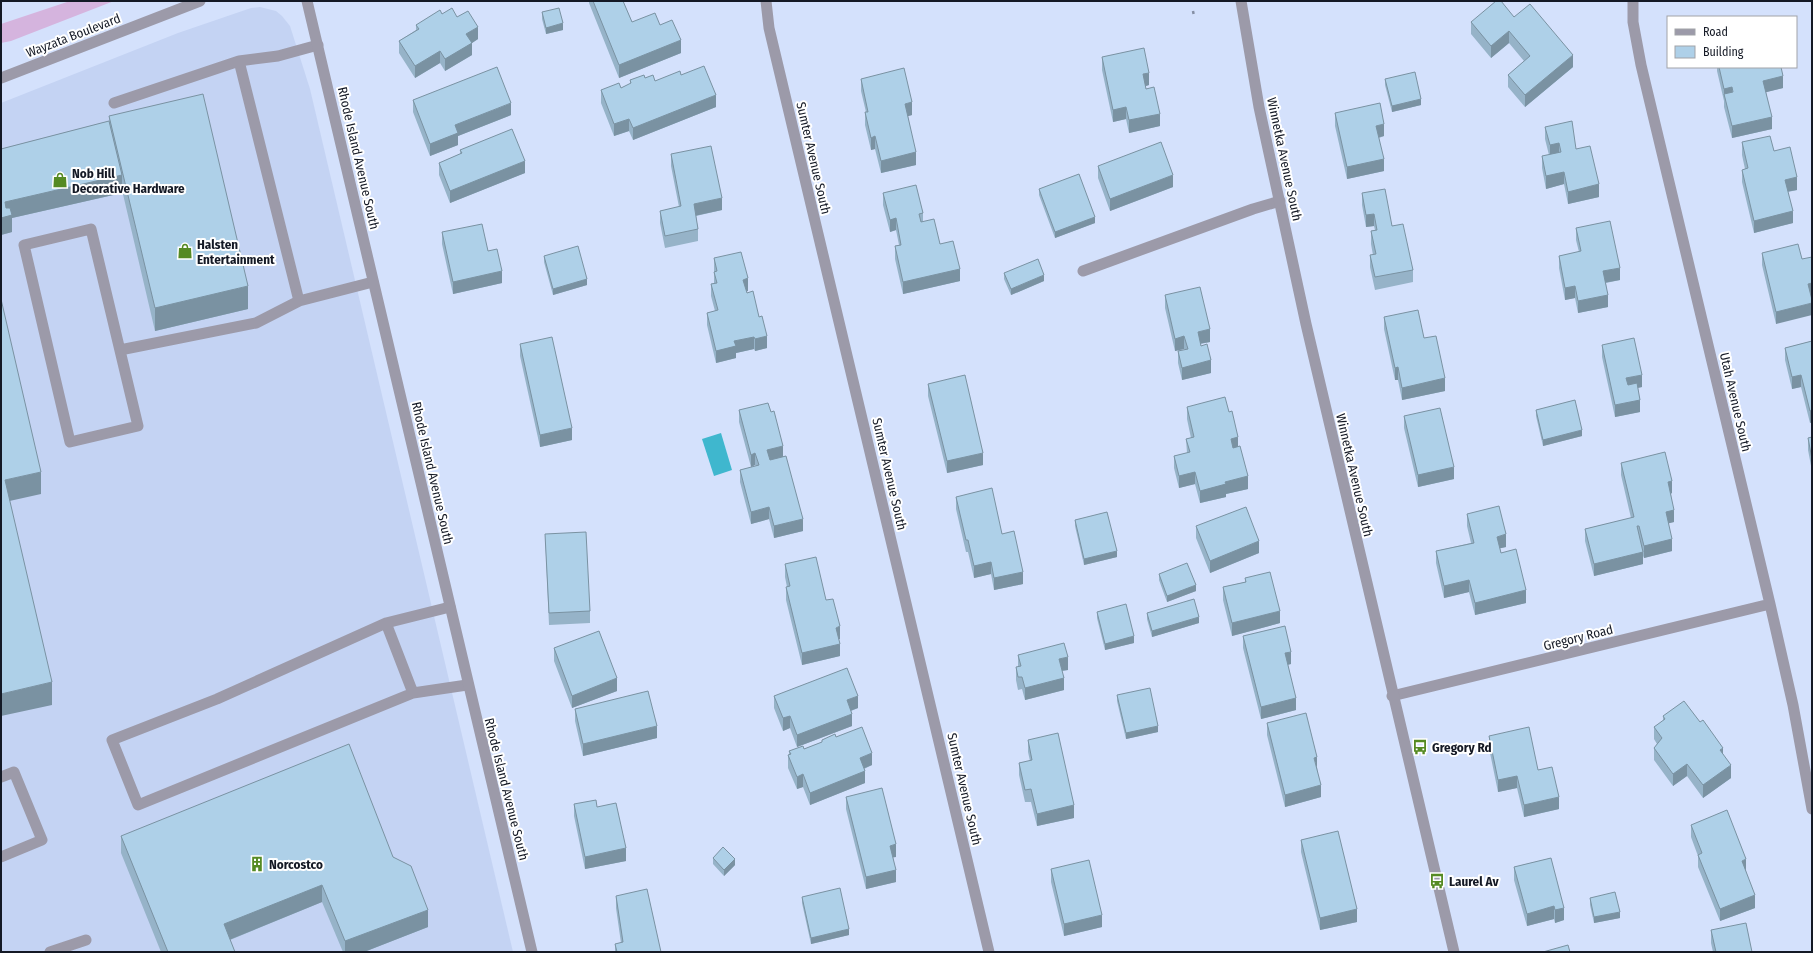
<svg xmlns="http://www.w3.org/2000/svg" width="1813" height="953" font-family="'Fira Sans Condensed',sans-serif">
<rect width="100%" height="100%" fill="#d4e1fc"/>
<path fill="#c4d3f3" d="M260,7l16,4 6,5 8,10 20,63 203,863h-512v-849l177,-70 73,-25z"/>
<path fill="#d5b4de" d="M70,1h44l-103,40 -10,2v-19z"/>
<path fill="#3fb7ce" d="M721,433l11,37 -18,6 -12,-37z"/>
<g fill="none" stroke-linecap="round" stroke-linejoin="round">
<path stroke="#858fa4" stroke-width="2.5" stroke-dasharray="3 2" stroke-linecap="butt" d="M1193,11l1,5"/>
<path stroke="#9c9aa9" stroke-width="11" d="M114,103l125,-42
M91,229l47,197 -68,16 -46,-197z
M1083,271l170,-62 27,-8
M299,301l-60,-240 39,-5 40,-11
M120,350l136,-27 43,-22 74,-19
M450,607l-64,16 -169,76 -105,41 26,65 275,-112 54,-8
M386,623l27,70
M1,777l13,-5 28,68 -41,17
M50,952l36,-12"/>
<path stroke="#9c9aa9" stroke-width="11" d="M307,1l225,951
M766,1l3,27 220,924
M1633,1v21l8,43 129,539 23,101 19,104
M1392,696l378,-92"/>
<path stroke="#9c9aa9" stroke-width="11" d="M1241,1l18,106 47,217 148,628
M1,78l199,-77"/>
</g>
<path fill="#96b3c8" d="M589,1h34l9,21 28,3 21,28 -62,25 -30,-75z
M542,12l21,18 -17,4 -4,-15z
M442,14l15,3 21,22 -6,4v12l-27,16 -5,-8 -25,15 -16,-25v-12l17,-11v-5z
M1514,17l59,50 -48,40 -17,-20v-12l16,-14 -15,-18 -18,15 -20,-24v-12z
M1102,57l47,28 -4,1 1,3 14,37 -31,7 -3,-14 -13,3 -11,-52z
M1717,67h64l2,21 -17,4 6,37 -40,9 -8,-31v-6l-7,-30z
M681,75l35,32 -83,33 -4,-9 -15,5 -13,-33v-13l20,-2 9,-4v-4l15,-2 10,3z
M861,79l51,36 -4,1 8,49 -35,8 -6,-24 -4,1 -6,-25v-13h1l-5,-21z
M1385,79l36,26 -29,7 -7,-27z
M413,100l98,15 -53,21v9l-28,11 -17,-44z
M1335,113l49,23 -5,2 5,33 -37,8 -12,-53z
M109,116l139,193 -93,22 -33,-141v3l-110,25v14l-11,3v-86l108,-28z
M1545,127l31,22 23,48 -31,7 -4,-20 -18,5 -4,-21v-12l7,-1 -4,-16z
M1742,142l32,9 23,39 -9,2 5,31 -39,10 -12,-51v-12l3,-1 -3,-14z
M460,150l65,23 -75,30 -11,-28v-12l21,-9z
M671,154l51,56 -26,6 2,13v12l-33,7 -5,-25v-12l19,-4 -8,-41z
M1098,166l75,21 -63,24 -12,-33z
M1039,189l56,34 -40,15 -16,-43z
M883,193l40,20v8l17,23 20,37 -57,13 -8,-35v-13l4,-1 -3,-15 -6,2 -7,-27z
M1362,193l30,33 21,44v12l-38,8 -5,-23v-12h3l-2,-11v-13l4,-1 -1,-4 -8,1 -4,-22z
M1576,228l44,52 -14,3 2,24 -30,6 -3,-15 -10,2 -6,-32v-12l20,-4 -3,-12z
M442,232l46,19 14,32 -49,11 -11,-50z
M1762,253l49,42 -35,29 -14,-59z
M544,256l43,29 -34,10 -9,-33z
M714,258l34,33h-2l21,57 -12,3 -1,-2 -18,4v5l-20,5 -9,-38v-12l8,-2 -4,-15v-12l3,-1z
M1004,273l40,8 -33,14 -7,-16z
M1165,295l45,47 -10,2 11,29 -29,7 -4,-17v-12l7,-1 -1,-1 -9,2 -10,-43z
M1384,317l40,21 21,53 -43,9 -4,-20h-3l-11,-51z
M1812,341v81l-2,1 -9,-36 -9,2 -7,-29v-12z
M520,344l52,96 -32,7 -20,-91z
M1602,345l40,42 -4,1 2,24 -25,5 -13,-60z
M928,384l55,81 -36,8 -19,-77z
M1187,407l42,5 9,35 10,42 -22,5v3l-26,6 -5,-19 -16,4 -5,-20v-12l13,-3 -1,-14 5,-1 -4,-19z
M739,410l44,47 20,74 -29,7 -5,-19 -18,5 -11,-42v-12l16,-4 -1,-1 -4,2 -12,-45z
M1536,410l46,26 -39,10 -7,-30z
M1404,416l50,63 -36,8 -14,-59z
M1812,437v34l-4,-21v-12z
M1621,463l51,30 -1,1 3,28 -6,1 4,28 -28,7 -1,-2v8l-49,12 -9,-35v-12l46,-11 -10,-43z
M956,497l46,37 21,50 -29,6 -3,-16 -17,4 -6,-26h-2l-10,-43z
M1467,514l39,33 -6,1 1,5 25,50 -51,12 -6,-23 -25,6 -8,-35v-12l35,-8 -4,-17z
M1075,520l42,37 -33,8 -9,-39z
M1196,526l63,27 -49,20 -14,-35z
M545,534l45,77v12l-41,2z
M785,564l41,36 14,39h-1l1,17 -38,9 -16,-65v-13h1l-2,-10z
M1159,574l37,17 -29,11 -8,-22z
M1245,578l35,45 -48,13 -9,-36v-13l22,-5z
M1097,612l37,31 -29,7 -8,-32z
M1147,613l52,10 -47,14 -5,-18z
M1243,636l48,28 -3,1 8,45 -35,9 -18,-71z
M554,648l63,43 -45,17 -18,-47z
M1018,655l50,15 -6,1 2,19 -39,10 -3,-11 -4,1 -2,-10v-13h2z
M1117,695l41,37 -32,7 -9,-38z
M774,696l84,12 -7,3 1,15 -55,21 -7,-19 -7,3 -9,-23z
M575,709l82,29 -74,18 -8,-35z
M1663,716l60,38 8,24 -28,20 -16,-22 -14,10 -19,-26v-12l3,-4 -3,-5v-12l9,-6z
M1267,723l50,44 4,30 -36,10 -18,-72z
M1489,736l70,73 -35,8 -7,-29 -19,4 -9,-44z
M836,737l36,28 -8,4 1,14 -55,22 -7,-18 -6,2 -9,-21v-13h1v-4l15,-2 18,-7v-2z
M1028,740l46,78 -37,8 -6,-24h-6l-6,-27v-12l11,-2 -2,-9z
M846,797l50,60h-3l3,25 -30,7 -20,-80z
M574,804l23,3 29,54 -41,8 -11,-53z
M1691,825l55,46 9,37 -35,13 -22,-54v-11l-7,-19z
M121,836l272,21 35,70 -64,25h-21l-21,-50 -92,38 5,12h-74l-40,-99z
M1301,840l56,82 -37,8 -19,-78z
M713,858l22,7 -11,11 -11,-12z
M1551,858l13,62 -9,3 -1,-4 -27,7 -13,-46v-13z
M1051,869l51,58 -38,9 -13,-54z
M616,896l45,56h-46v-8l6,-1 -5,-35z
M802,897l47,38 -38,9 -9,-41z
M1590,898l30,20 -26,5 -4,-18z
M1711,930l41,22h-39l-2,-9z"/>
<path fill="#7a92a2" d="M563,23v7l-17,4v-6z
M478,27v12l-6,4v12l-27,16v-12l21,-25z
M1509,31v12l-18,15v-12z
M681,40v13l-62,25v-13z
M440,51v12l-25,15v-12z
M1573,55v12l-48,40v-12z
M1149,73v12l-6,2v-13z
M1783,76v12l-20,5v-12z
M1732,87v13l-8,-6v7v-12z
M716,95v12l-83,33v-12z
M1421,99v6l-29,7v-6z
M912,102v13l-7,2v-13z
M511,103v12l-53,21v9l-28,11v-12l25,-19z
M1126,107v12l-13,3v-12z
M1160,114v12l-31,7v-13z
M1772,117v12l-40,9v-12z
M629,119v12l-15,5v-12z
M1384,124v12l-8,2v-12z
M875,136v13l-4,1v-12z
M1559,143v12l-9,2v-12z
M916,152v13l-35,8v-12z
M1384,159v12l-37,8v-12z
M525,161v12l-75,30v-12z
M1564,172v12l-18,5v-13z
M122,175v18l-110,25v14l-11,3v-17l4,-16z
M1173,175v12l-63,24v-12z
M1797,177v13l-12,2v-12z
M1599,184v13l-31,7v-12z
M722,198v12l-28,6v-12z
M1793,211v12l-39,10v-12z
M1374,214v12l-8,1v-12z
M1095,217v6l-40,15v-6z
M896,218v12l-6,2v-12z
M1620,268v12l-17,3v-12z
M960,269v12l-57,13v-12z
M502,271v12l-49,11v-12z
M1044,275v6l-33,14v-6z
M748,278v13l-5,1v-12z
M587,279v6l-34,10v-6z
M1812,283v12l-4,1v-12z
M248,286v23l-93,22v-23z
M1575,286v12l-10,2v-12z
M1608,295v12l-30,6v-12z
M1812,303v12l-36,9v-12z
M1210,329v13l-12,2v-12z
M767,336v12l-12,3v-12z
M1184,336v13l-9,2v-12z
M754,337v12l-18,4v5l-20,5v-12l18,-10z
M1211,360v13l-29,7v-12z
M1398,367v13h-3v-12z
M1642,375v12l-16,3v-12z
M1801,375v12l-9,2v-12z
M1445,378v13l-43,9v-12z
M1640,400v12l-25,5v-12z
M1812,410v12l-2,1v-12z
M572,428v12l-32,7v-12z
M1582,430v6l-39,10v-6z
M1238,437v12l-7,2v-12z
M783,446v12l-16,4v-12z
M755,453v12l-4,2v-12z
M983,453v12l-36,8v-12z
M1454,467v12l-36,8v-12z
M41,472v22l-36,8v-22z
M1195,472v12l-16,4v-12z
M1248,476v13l-22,5v3l-26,6v-12l25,-9z
M1672,481v12l-4,1v-12z
M769,507v12l-18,5v-12z
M1674,510v12l-8,2v-12z
M803,519v12l-29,7v-12z
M1506,534v13l-9,2v-12z
M1672,539v12l-28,7v-12z
M1259,541v12l-49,20v-12z
M1117,551v6l-33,8v-6z
M1643,552v12l-49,12v-12z
M991,562v12l-17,4v-12z
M1023,572v12l-29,6v-12z
M1469,580v12l-25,6v-12z
M1196,585v6l-29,11v-6z
M1526,590v13l-51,12v-12z
M1280,611v12l-48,13v-13z
M1199,617v6l-47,14v-6z
M840,626v13l-4,1v-12z
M1134,636v7l-29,7v-6z
M840,644v12l-38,9v-12z
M1291,652v12l-6,1v-12z
M1068,657v13l-9,1v-12z
M617,678v13l-45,17v-12z
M1064,678v12l-39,10v-12z
M52,682v23l-51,11v-22z
M858,696v12l-11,4v-12z
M1296,698v12l-35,9v-12z
M852,714v12l-55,21v-12z
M790,716v12l-7,3v-13z
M657,726v12l-74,18v-12z
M1158,726v6l-32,7v-6z
M1723,748v12l-3,-10z
M872,753v12l-12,5v-12z
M1317,757v12l-3,-11z
M1687,764v12l-14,10v-12z
M1731,765v13l-28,20v-13z
M865,771v12l-55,22v-12z
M803,774v13l-6,2v-12z
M1517,776v12l-19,4v-12z
M1321,785v12l-36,10v-12z
M1559,797v12l-35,8v-12z
M1074,805v13l-37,8v-12z
M896,844v13l-6,1v-12z
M626,848v13l-41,8v-12z
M735,859v6l-11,11v-6z
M1746,859v12l-4,2v-12z
M896,870v12l-30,7v-12z
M322,885v17l-98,40v-18z
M1755,895v13l-35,13v-12z
M1554,906v13l-27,7v-12z
M1564,908v12l-9,3v-13z
M1357,909v13l-37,8v-12z
M428,910v17l-64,25h-19v-11z
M1620,912v6l-26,5v-6z
M1102,915v12l-38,9v-12z
M849,929v6l-38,9v-6z"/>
<path fill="#aed0e8" stroke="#7a92a2" d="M593,1h30l9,21 23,-9 5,12 12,-5 9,20 -62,25z
M1496,1h5l13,16 16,-13 43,51 -48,40 -17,-20 22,-19 -21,-25 -18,15 -20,-24z
M452,8l5,9 11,-6 10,16 -12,7 6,9 -27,16 -5,-8 -25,15 -16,-25 20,-12 -3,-4 24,-15 2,4z
M559,8l4,15 -17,5 -4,-16z
M1144,48l5,25 -6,1 3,15 8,-2 6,27 -31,6 -3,-13 -13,3 -11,-53z
M704,66l12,29 -83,33 -4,-9 -15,5 -13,-34 18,-7 2,5 10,-5 -1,-3 14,-5 1,3 8,-3 2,6 25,-10 1,4z
M497,67l14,36 -56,22 3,8 -28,11 -17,-44z
M1719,67h62l2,9 -20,5 9,36 -40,9 -8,-32 9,-2 -1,-5 -8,2z
M904,68l8,34 -7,2 11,48 -35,9 -6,-25 -4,2 -6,-26h3l-7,-33z
M1415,72l6,27 -29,7 -7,-27z
M203,94l45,192 -93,22 -46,-192z
M1380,103l4,21 -8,2 8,33 -37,8 -12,-54z
M109,121l13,54 -117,27 1,6h4l2,7 -11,3v-69z
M1572,121l4,28 14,-3 9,38 -31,8 -4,-20 -18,4 -4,-20 19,-4 -2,-9 -9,2 -5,-18z
M512,129l13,32 -75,30 -11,-28 23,-10 -2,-3z
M1770,136l4,15 16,-4 7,30 -12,3 8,31 -39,10 -12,-51 6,-2 -6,-26z
M1161,142l12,33 -63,24 -12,-33z
M711,146l11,52 -28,6 4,25 -33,7 -5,-25 21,-5 -10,-52z
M1079,174l16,43 -40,15 -16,-43z
M916,185l7,28 -4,1 2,8 13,-3 6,25 13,-3 7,28 -57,13 -8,-36 6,-1 -5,-27 -6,2 -7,-27z
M1385,189l7,37 11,-2 10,46 -38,7 -5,-22 6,-1 -5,-23 6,-1 -3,-16 -8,1 -4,-22z
M1610,221l10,47 -17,3 5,24 -30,6 -3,-15 -10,2 -6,-32 22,-5 -5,-23z
M482,224l6,27 9,-2 5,22 -49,11 -11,-50z
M1798,244l4,15 10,-2v26l-4,1 4,16v3l-36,9 -14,-59z
M578,246l9,33 -34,10 -9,-33z
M741,252l7,26 -5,2 4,13 6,-2 6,26 3,-1 5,20 -12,3 -1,-2 -20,4 2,5 -20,5 -9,-38 11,-3 -7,-26 6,-1 -3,-11 3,-1 -3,-13z
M1038,259l6,16 -33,14 -7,-16z
M1200,287l10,42 -12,3 3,14 6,-2 4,16 -29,8 -4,-17 10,-2 -4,-13 -9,3 -10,-44z
M1,299l40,173 -36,8 47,202 -51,12z
M1418,310l6,28 12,-2 9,42 -43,10 -4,-21 -3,1 -11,-51z
M552,337l20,91 -32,7 -20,-91z
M1634,338l8,37 -16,3 2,7 9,-2 3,17 -25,5 -13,-60z
M1812,341v69l-2,1 -9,-36 -9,2 -7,-29z
M965,375l18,78 -36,8 -19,-77z
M1225,397l4,15 3,-1 6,26 -7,2 2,9 7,-2 8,30 -23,6 1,2 -26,7 -5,-19 -16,4 -5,-20 16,-4 -4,-13 8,-2 -7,-30z
M1575,400l7,30 -39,10 -7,-30z
M768,403l3,9 3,-1 9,35 -16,4 3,10 16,-4 17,63 -29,7 -5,-19 -18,5 -11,-42 19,-5 -4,-12 -4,2 -12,-45z
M1440,408l14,59 -36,8 -14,-59z
M1812,437v22l-4,-21z
M1665,452l7,29 -4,1 6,28 -8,2 6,27 -28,7 -5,-20h-2l6,26 -49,12 -9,-35 49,-12 -13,-54z
M992,488l10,46 12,-3 9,41 -29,6 -3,-16 -17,4 -6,-26h-2l-10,-43z
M1499,506l7,28 -9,3 4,16 15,-4 10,41 -51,13 -6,-23 -25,6 -8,-35 38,-8 -7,-29z
M1246,507l13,34 -49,20 -14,-35z
M1107,512l10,39 -33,8 -9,-39z
M586,532l4,79 -41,2 -4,-79z
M816,557l10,43 7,-1 7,27 -4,2 4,16 -38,9 -16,-66 4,-1 -5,-22z
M1187,563l9,22 -29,11 -8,-22z
M1270,572l10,39 -48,12 -9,-36 23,-5 -1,-4z
M1194,599l5,18 -47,14 -5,-18z
M1126,604l8,32 -29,8 -8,-32z
M1285,626l6,26 -6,1 11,45 -35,9 -18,-71z
M599,631l18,47 -45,18 -18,-48z
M1064,643l4,14 -9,2 5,19 -39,10 -3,-11h-4l-2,-10 5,-1 -3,-11z
M847,668l11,28 -11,4 5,14 -55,21 -7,-19 -7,2 -9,-22z
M1150,688l8,38 -32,7 -9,-38z
M648,691l9,35 -74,18 -8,-35z
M1684,701l16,21 3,-2 20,28 -3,2 11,15 -28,20 -16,-21 -14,10 -19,-26 8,-10 -8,-11 11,-8 -2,-3z
M1306,713l11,44 -3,1 7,27 -36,10 -18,-72z
M862,727l10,26 -12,5 5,13 -55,22 -7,-19 -6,3 -9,-22 3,-1 -2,-3 14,-5 1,3 18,-7v-2l13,-6 1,3z
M1529,727l9,43 14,-3 7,30 -35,8 -7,-29 -19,4 -9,-44z
M1058,733l16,72 -37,9 -6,-25 -6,1 -6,-27 13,-3 -4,-20z
M349,744l44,113 18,9 17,44 -83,31 -23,-56 -98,39 11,28h-67l-47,-116z
M882,788l14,56 -6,2 6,24 -30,7 -20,-80z
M596,800l1,7 19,-4 10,45 -41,9 -11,-53z
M1727,810l19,49 -4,2 13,34 -35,14 -22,-54 4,-2 -11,-28z
M1338,831l19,78 -37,9 -19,-78z
M723,847l12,12 -11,11 -11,-12z
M1551,858l13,50 -9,2 -1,-4 -27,8 -13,-47z
M1089,860l13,55 -38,9 -13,-55z
M840,888l9,41 -38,9 -9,-41z
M647,889l14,63h-44l-2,-8 8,-2 -7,-46z
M1615,892l5,20 -26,5 -4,-19z
M1746,923l6,29h-36l-5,-22z
M1568,945l2,7h-27z"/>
<defs>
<g id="shop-bare" transform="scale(1.2)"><path d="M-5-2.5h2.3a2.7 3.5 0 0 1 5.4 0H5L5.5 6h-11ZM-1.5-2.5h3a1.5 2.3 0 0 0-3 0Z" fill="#558a23" stroke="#fff" stroke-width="2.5" paint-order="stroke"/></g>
<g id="bus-bare" transform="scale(1.2)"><path d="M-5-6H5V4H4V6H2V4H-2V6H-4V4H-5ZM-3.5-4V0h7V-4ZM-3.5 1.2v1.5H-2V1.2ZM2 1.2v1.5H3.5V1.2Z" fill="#558a23" stroke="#fff" stroke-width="2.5" paint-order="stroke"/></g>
<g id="building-bare" transform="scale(1.2)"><path d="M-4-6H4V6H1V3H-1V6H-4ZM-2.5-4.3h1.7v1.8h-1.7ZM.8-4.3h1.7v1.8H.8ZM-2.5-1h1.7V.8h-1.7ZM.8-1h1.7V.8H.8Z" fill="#558a23" stroke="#fff" stroke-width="2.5" paint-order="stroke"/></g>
</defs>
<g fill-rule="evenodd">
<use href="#shop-bare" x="60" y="180"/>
<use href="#shop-bare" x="185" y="251"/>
<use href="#bus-bare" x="1420" y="747"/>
<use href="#building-bare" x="257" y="864"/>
<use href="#bus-bare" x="1437" y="881"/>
</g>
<g text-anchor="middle" stroke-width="4" stroke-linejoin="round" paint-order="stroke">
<g font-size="13" fill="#141925" stroke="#fff">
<text transform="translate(73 35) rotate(-21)" y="5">Wayzata Boulevard</text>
<text transform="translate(359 158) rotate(77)" y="5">Rhode Island Avenue South</text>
<text transform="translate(814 158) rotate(77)" y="5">Sumter Avenue South</text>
<text transform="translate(1285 159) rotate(78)" y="5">Winnetka Avenue South</text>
<text transform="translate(1736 402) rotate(77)" y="5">Utah Avenue South</text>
<text transform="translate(433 473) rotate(77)" y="5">Rhode Island Avenue South</text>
<text transform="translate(890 474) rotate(77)" y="5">Sumter Avenue South</text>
<text transform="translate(1355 475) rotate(77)" y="5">Winnetka Avenue South</text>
<text transform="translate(1578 637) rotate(-14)" y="5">Gregory Road</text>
<text transform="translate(507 789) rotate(76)" y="5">Rhode Island Avenue South</text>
<text transform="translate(965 789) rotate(77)" y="5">Sumter Avenue South</text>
</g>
<g font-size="13" font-weight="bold" fill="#141925" stroke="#fff" text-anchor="start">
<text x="72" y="178">Nob Hill<tspan x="72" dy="15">Decorative Hardware</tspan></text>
<text x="197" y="249">Halsten<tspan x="197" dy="15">Entertainment</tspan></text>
<text x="1432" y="752">Gregory Rd</text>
<text x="269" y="869">Norcostco</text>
<text x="1449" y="886">Laurel Av</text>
</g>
</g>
<rect width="1813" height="953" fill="none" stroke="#141925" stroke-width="4"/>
<rect x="1667" y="16" width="130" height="52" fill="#ffffff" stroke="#a1a3a8"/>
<rect x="1675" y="29" width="20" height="6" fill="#9c9aa9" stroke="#a1a3a8"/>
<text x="1703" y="36" font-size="12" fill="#141925">Road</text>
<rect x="1675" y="46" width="20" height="12" fill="#aed0e8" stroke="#a1a3a8"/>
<text x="1703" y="56" font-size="12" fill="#141925">Building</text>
</svg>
